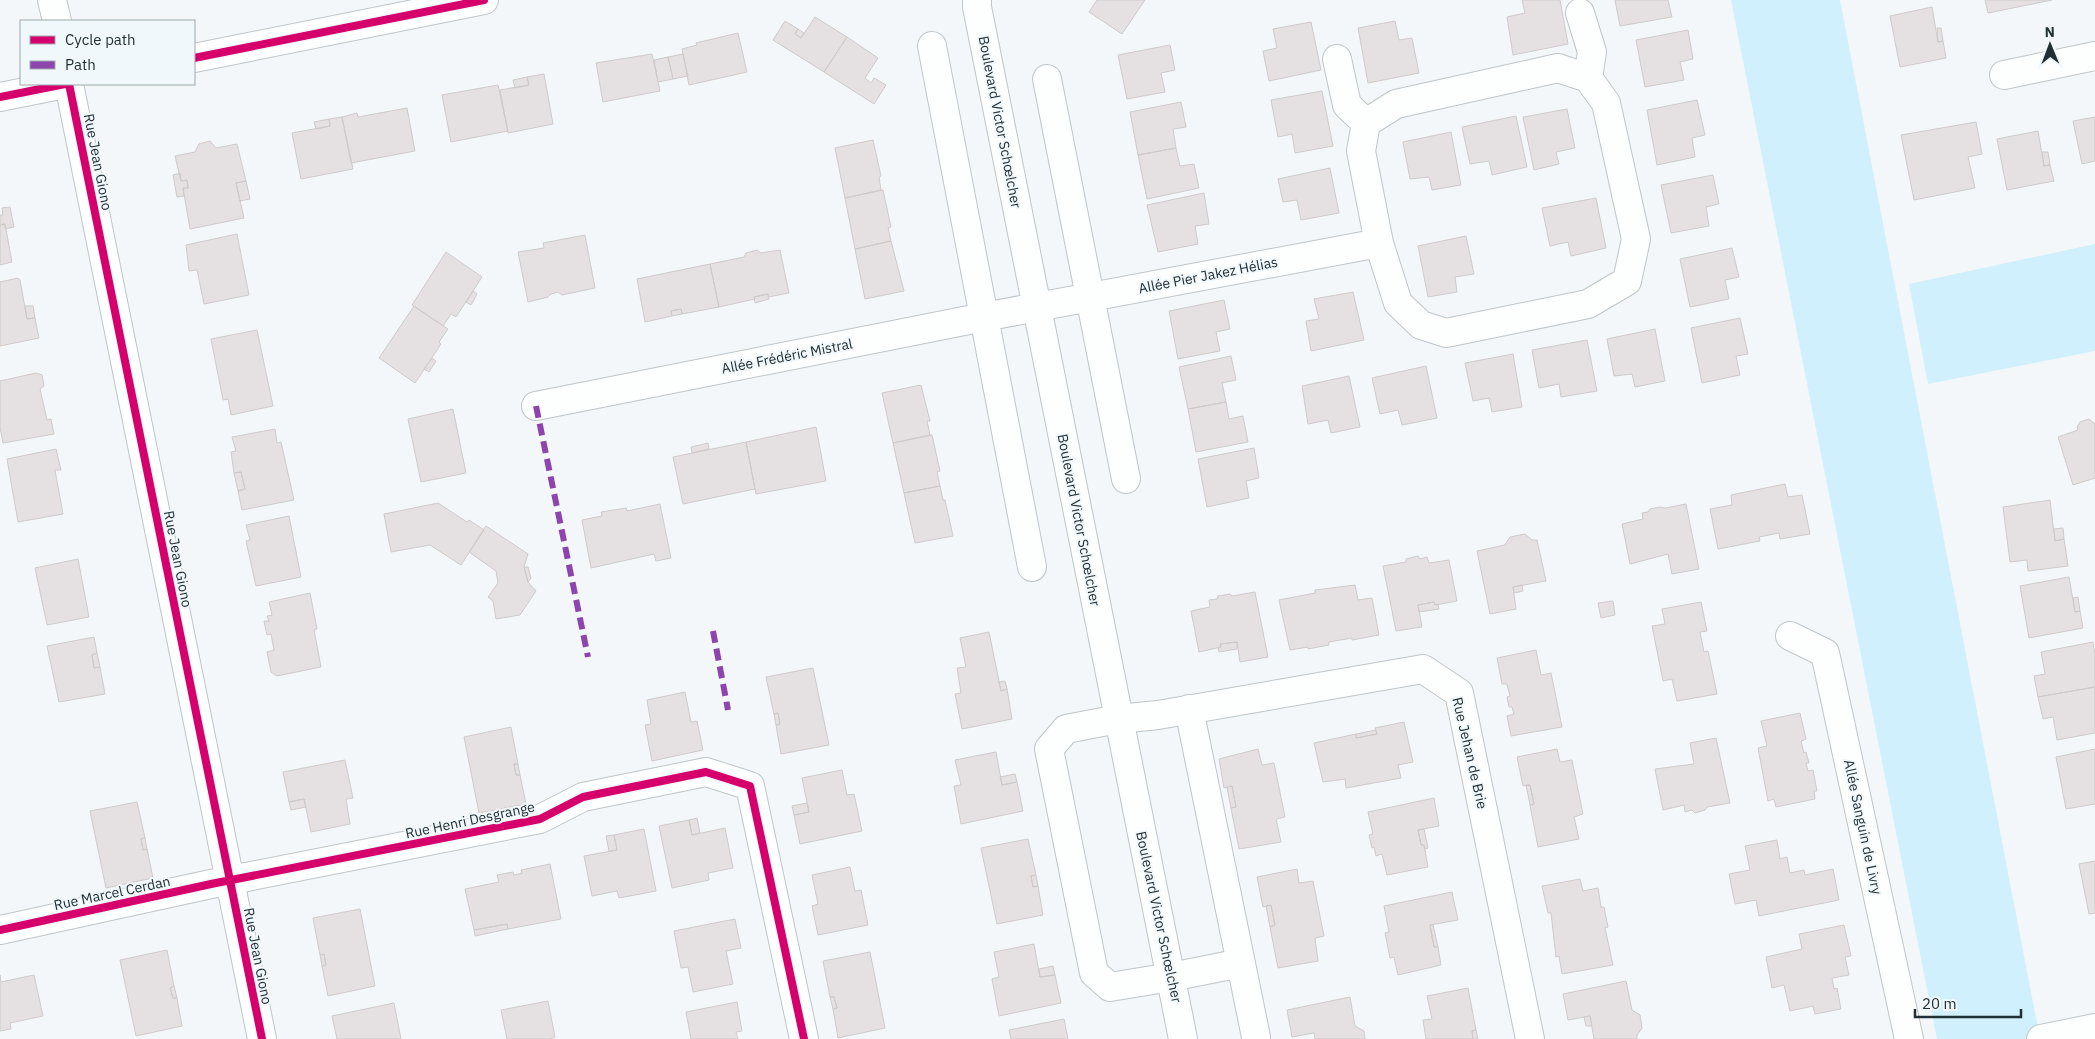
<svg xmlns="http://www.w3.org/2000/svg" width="2095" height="1039" font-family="'IBM Plex Sans',sans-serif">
<rect width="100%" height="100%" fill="#f3f7f9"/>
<path fill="#cff0fc" d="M1731,0h109l200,1039h-103z
M2095,244v107l-167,33 -19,-100z"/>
<path fill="#e5e0e1" stroke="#cfcaca" d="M1097,0h48l-23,34 -33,-22z
M1522,0h38l8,44 -55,11 -6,-38 18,-4z
M1615,0h53l4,17 -52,9z
M1985,0h67l-64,13z
M1932,7l6,35 5,-1 3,17 -46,9 -10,-51z
M815,17l32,20 -23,35 -51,-32 12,-19 13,8 -3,5 6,4z
M1395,21l4,19 13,-2 7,35 -51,10 -10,-55z
M1311,22l10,48 -52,11 -6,-30 14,-3 -4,-19z
M1937,28h4l2,13 -5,1z
M798,29l6,4 -3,5 -6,-4z
M1688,30l5,29 -13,3 4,18 -39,7 -9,-47z
M738,33l9,39 -58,13 -7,-36 15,-4 -1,-2z
M847,37l31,21 -13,20 6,5 3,-5 12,7 -12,19 -50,-32z
M1170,45l5,25 -14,3 4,19 -38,7 -9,-44z
M652,54l8,37 -57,11 -7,-39z
M683,54l5,22 -15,3 -5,-22z
M668,57l5,22 -15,3 -4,-22z
M544,74l9,50 -45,9 -8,-43 29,-5 -2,-8z
M527,77l2,8 -14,3 -2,-8z
M498,85l10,46 -57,11 -9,-47z
M1322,91l11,55 -38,7 -3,-19 -14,3 -7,-37z
M1697,100l8,35 -13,3 3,19 -38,8 -10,-55z
M1181,102l5,25 -13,2 3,19 -38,7 -8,-43z
M407,108l8,43 -64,12 -9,-46 15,-4 1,4z
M1567,109l8,39 -19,4 3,12 -25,6 -11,-53z
M1516,116l11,51 -35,8 -3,-14 -19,3 -8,-37z
M342,117l11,52 -52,10 -9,-46 38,-7 -1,-7z
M2095,117v44l-13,3 -9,-43z
M329,119l1,7 -14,3 -2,-7z
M1976,122l6,32 -14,3 7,31 -61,12 -13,-65z
M2038,131l6,35 6,-1 4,16 -47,9 -10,-51z
M1451,132l10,53 -29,5 -3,-13 -19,2 -7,-37z
M873,140l8,36 -2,1 2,13 -36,8 -10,-50z
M210,141l6,7 21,-4 9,37 -10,2 8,35 -54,11 -7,-41h5l-1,-8 -6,1 -6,-25 20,-4 4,-8z
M1176,148l4,18 14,-2 5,24 -52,11 -9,-44z
M2042,152h6l2,13 -6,1z
M1330,168l9,45 -38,7 -4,-20 -14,2 -5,-23z
M180,173l1,8 6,-1 1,8h-5l1,8 -7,1 -4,-22z
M1713,175l6,29 -13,3 3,19 -38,7 -10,-48z
M246,181l4,18 -10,2 -4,-18z
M883,190l8,37 -3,1 3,13 -36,8 -10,-51z
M1204,193l5,31 -14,2 3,18 -40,8 -11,-47z
M1596,198l10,50 -35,8 -3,-14 -18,4 -8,-38z
M10,207l4,20 -9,2v-5l-5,1v-10h3l-1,-7z
M5,224l7,38 -12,3v-40z
M237,234l12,61 -45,9 -7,-34 -8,1 -3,-26z
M585,235l10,53 -33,7 -4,-3 -7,2 -3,3 -20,5 -10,-50 26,-4 -1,-5z
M1466,236l8,38 -19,3 2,15 -29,5 -10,-51z
M891,241l13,50 -39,8 -10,-50z
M1732,248l7,29 -14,3 4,19 -39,8 -10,-48z
M757,250l4,3 19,-3 9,43 -21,4v-3l-14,3 1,2 -36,8 -9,-43 34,-7 2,-4z
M446,252l36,25 -26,40 -5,-3 -8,12 -31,-21z
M710,264l9,43 -37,7 -1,-5 -10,2 1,5 -27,6 -8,-43z
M18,278l2,2 7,39 8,-1 4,20 -39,8v-64z
M473,291l4,3 -6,11 -5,-3z
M1353,292l11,48 -53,11 -5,-30 13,-2 -5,-20z
M768,294l1,5 -14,4 -1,-6z
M1224,300l6,29 -14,3 4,19 -42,8 -9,-48z
M25,306h8l2,12 -8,1z
M414,306l34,23 -9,13 2,2 -26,39 -36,-25z
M681,309l1,5 -10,2 -1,-5z
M1740,318l8,36 -12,2 4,19 -38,8 -11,-55z
M1655,329l10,52 -30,6 -3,-13 -18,2 -7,-37z
M257,330l16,76 -42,9 -3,-16 -5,1 -12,-61z
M1587,340l10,51 -36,6 -2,-13 -20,4 -7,-38z
M1513,354l9,53 -30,5 -3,-14 -16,3 -8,-38z
M1231,356l5,24 -14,3 4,19 -38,7 -9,-42z
M432,358l4,3 -7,11 -5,-3z
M1426,366l11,52 -35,7 -4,-15 -18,4 -8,-36z
M36,373l6,2 2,11 -4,3 7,31 4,-1 3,15 -51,9 -3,-16v-46z
M1349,376l11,51 -29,6 -3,-13 -20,4 -6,-38z
M921,385l9,36h-3l3,14 -37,8 -11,-50z
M1226,402l3,17 14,-3 5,26 -52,10 -8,-43z
M453,409l13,64 -45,9 -13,-63z
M2089,419l6,5v54l-22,7 -15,-48 20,-7 -1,-3 3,-5z
M816,427l10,54 -70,13 -10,-52z
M275,429l2,14 4,-1 13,58 -52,10 -4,-19 7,-2 -4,-17 -7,1 -3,-21 5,-1 -4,-14z
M932,435l8,36 -3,1 3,14 -36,7 -11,-50z
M746,442l9,47 -72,15 -10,-47z
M708,443l1,6 -17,4 -1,-6z
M1254,448l5,30 -13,3 3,17 -42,9 -9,-48z
M56,449l5,21h-6l8,44 -45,8 -11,-63z
M241,472l4,17 -7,2 -4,-18z
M1785,484l3,13 14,-2 8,39 -30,5 -1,-6 -20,4 1,4 -42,8 -8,-40 22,-4 -1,-10z
M940,486l3,14h2l8,36 -38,7 -11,-50z
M2050,500l5,41 9,-2 4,27 -40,5 -1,-11 -17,2 -7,-55z
M438,503l29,19 2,-2 15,10 -23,35 -31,-20 -39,7 -7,-38z
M660,504l11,54 -15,3 -2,-7 -63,14 -9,-48 20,-4 -1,-4 25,-4 1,3z
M1686,504l13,65 -27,5 -4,-20 -38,10 -8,-40 21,-5 -1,-6 6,-1 2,-3 10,-2 5,1z
M289,516l12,61 -45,9 -10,-45 4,-1 -4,-15z
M486,526l42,28 -4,13 4,15 8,9 -16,24 -24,4 -3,-18 -5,-4 10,-14 -2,-12 -27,-19z
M2063,528l1,11 -9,2 -1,-12z
M1525,534l7,6h5l9,41 -33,6 3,22 -26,5 -13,-63 28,-6 5,-8z
M1418,556l2,3 7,-2 2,6 20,-3 8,41 -22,4 -1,-3 -16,3 4,22 -26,4 -13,-65 23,-4v-3z
M78,559l11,58 -42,8 -12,-57z
M524,567h4l3,11 -3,4z
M2069,577l6,35 5,-1 3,17 -54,10 -9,-52z
M1355,585l3,15 14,-2 7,37 -27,5v-2l-23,4v3l-21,4v-2l-18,3 -11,-50 36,-7v-3z
M1522,585l1,6 -9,2 -1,-6z
M1255,592l13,65 -28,5 -3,-20 -17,2 1,3 -22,5 -8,-41 19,-4 -1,-7 8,-1 1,-3 12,-2 2,2z
M310,593l7,36 -3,1 7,37 -44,9 -6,-4 -4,-20 7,-2 -3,-16 -4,1 -3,-14h5l-2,-5 5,-1 -3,-13z
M2078,597l2,14 -5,1 -2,-14z
M1613,601l2,14 -14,3 -3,-15z
M1434,602l1,3 3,-1 1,5 -20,3 -1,-7z
M1701,602l6,29 -7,1 4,20 4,-1 9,43 -40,7 -5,-22 -9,2 -11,-55 13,-2 -3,-15z
M989,632l12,59 6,-2 5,30 -50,10 -7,-35 6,-1 -4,-25 9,-1 -6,-29z
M94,637l3,16 -5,2 2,13 6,-1 5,27 -46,8 -12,-56z
M1237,642v7l-18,3 -1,-4 3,-1 -1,-3z
M2093,642l2,13v32l-57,10 -4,-21 11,-2 -4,-22z
M1536,650l5,25 10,-2 11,54 -51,9 -4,-20 7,-2 -2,-7h-3l-2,-10 3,-1 -3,-12h-5l-5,-26z
M97,653l3,14 -6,1 -2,-13z
M813,668l16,77 -48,9 -5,-29 4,-1 -2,-11 -4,1 -8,-37z
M1005,681l2,8 -6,2 -2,-9z
M2095,687v46l-38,7 -4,-23 -10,2 -5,-22z
M685,692l6,30 6,-1 6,29 -51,11 -7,-36 6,-1 -4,-24z
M778,713l2,11 -4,1 -2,-11z
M1800,713l6,26 -5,2 3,12 2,-1 3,11h-3l2,8 5,-1 4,21h-3l1,8 -39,8 -2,-8 -6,2 -10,-53 9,-2 -6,-25z
M1404,722l9,40 -15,3 3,13 -55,10 -1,-9 -22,3 -9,-39 42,-9v4l21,-4 -2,-6z
M511,727l7,37h-4l2,11h4l6,29 -47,9 -15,-76z
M1376,730l1,4 -21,4v-4z
M1716,738l14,65 -23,4 -2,3 -10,3 -3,-3 -7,2 -1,-7 -21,5 -8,-41 39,-5 -4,-21z
M1258,749l4,16 12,-2 11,54 -9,2 5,23 -42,7 -8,-41 5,-1 -4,-21 -8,2 -5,-29z
M1557,749l3,13 12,-2 11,54 -9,3 5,22 -41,8 -8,-42 4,-1 -4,-19 -7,1 -6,-29z
M2095,749v55l-29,5 -10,-52z
M996,752l6,33 15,-3 6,29 -62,13 -7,-38 7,-1 -6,-25z
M345,760l8,38 -7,1 4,25 -39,8 -7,-33 -15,3 -6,-30z
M514,764h4l2,11h-4z
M842,770l5,25 7,-1 8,37 -62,13 -6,-29 15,-3 -7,-34z
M1015,774l2,8 -15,3 -2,-8z
M1526,785h4l4,19 -4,1z
M1232,786l4,21 -5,1 -4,-21z
M1434,798l5,28 -21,4 3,15h3l4,22 -41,8 -5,-21 -6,2 -2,-9 -2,1 -3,-13 4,-1 -5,-22z
M304,799l2,8 -15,3 -2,-8z
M137,802l8,36 -4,1 2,11 4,-1 6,29 -47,10 -16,-77z
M807,803l2,9 -15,3 -2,-9z
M697,818l3,15 -8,2 -3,-15z
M689,820l3,15 33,-7 8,40 -25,5 1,7 -37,8 -13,-62z
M644,829l12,62 -37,7 -2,-7 -25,5 -8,-40 33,-6 -3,-15z
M1424,829l4,19 -3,1 -1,-4h-3l-3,-15z
M614,835l3,15 -8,1 -3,-15z
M145,838l2,11 -4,1 -2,-11z
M1028,839l8,36 -5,1 2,11 5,-1 5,29 -46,9 -16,-76z
M1777,840l3,19 7,-2 3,16 14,-3 1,5 28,-6 6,31 -80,16 -3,-16 -21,4 -6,-30 21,-4 -5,-24z
M2095,861v52l-6,1 -10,-50z
M550,864l11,55 -53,10 -1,-5 -33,6 -9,-41 34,-7 -2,-7 16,-3 1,3 8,-2 -1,-3z
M850,867l5,24 6,-1 7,35 -50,10 -6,-29 6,-2 -6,-29z
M1297,869l2,14 14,-2 11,55 -9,2 3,23 -40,7 -8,-41 5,-2 -4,-20 -8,2 -6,-30z
M1036,875l2,11 -5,1 -2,-11z
M1580,879l3,12 15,-3 3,19h3l4,20 -3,1 8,37 -51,9 -3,-18 -3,1 -5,-44h-3l-6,-27z
M1452,892l6,28 -28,5 4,22h4l3,18 -43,10 -4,-18 -4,1 -5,-25 4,-1 -5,-26z
M1271,905l4,20 -5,2 -4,-21z
M360,909l15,77 -47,10 -6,-30 4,-1 -2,-11 -4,1 -7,-37z
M735,919l6,29 -15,3 7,33 -40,8 -5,-25 -7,1 -7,-37z
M507,924l1,5 -33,7 -1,-6z
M1430,925h3l5,22h-4z
M1844,925l7,31 -6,1 4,18 -17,3 2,11 3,-1 4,21 -26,5 -2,-8 -23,5 -6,-26 -12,3 -6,-31 36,-8 -3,-15z
M1034,944l6,33 15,-2 6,28 -62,13 -7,-37 7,-2 -5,-25z
M167,950l7,36 -4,2 3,10h4l5,28 -46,10 -16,-76z
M870,952l15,76 -47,10 -5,-29 4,-1 -3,-11h-4l-7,-36z
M324,954l2,11 -4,1 -2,-11z
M1053,966l2,9 -15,2 -1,-8z
M0,975l1,7 33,-7 9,41 -33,7 1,6 -11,2z
M1626,981l6,29 8,5 2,13 -5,7v4h-43l-4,-23 -22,4 -5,-26z
M174,986l3,12h-4l-3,-10z
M1468,988l8,42 -4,1 1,8h-47l-3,-19 9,-1 -5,-23z
M830,997h4l3,11 -4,1z
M1350,997l5,29 9,5 1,8h-50l-1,-6 -22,4 -5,-27z
M548,1001l7,36 -4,2h-44l-6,-29z
M737,1002l5,29 -6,1 2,7h-47l-5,-27z
M394,1003l7,36h-64l-5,-23z
M1590,1016l2,10h-6l-2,-9z
M1064,1019l4,20h-57l-2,-9z
M1476,1030l2,9h-5l-1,-8z"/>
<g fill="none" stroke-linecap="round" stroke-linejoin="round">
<g stroke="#bec6c9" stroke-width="30">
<path id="minor" d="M52,0l5,21
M932,46l100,521
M194,58l290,-58
M1337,59l10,46 19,18 -5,28 18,92 19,60 23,22 25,8 142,-29 39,-23 9,-42 -30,-136 -18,-25 4,-26 -12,-39
M2004,75l91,-19
M1047,79l79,400
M69,84l193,955
M0,97l65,-13
M1366,123l30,-19 162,-36 30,10
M536,406l448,-89 395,-74
M1790,636l35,17 84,386
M1189,709l67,328
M0,930l211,-46 329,-65 43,-22 123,-25 44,14 54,253
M1241,963l-70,14 -61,10 -16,-14 -45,-224 17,-20 52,-10 40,-4 265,-46 36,24 71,346
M2041,1039l54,-11"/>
</g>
<g stroke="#bec6c9" stroke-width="30">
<path id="major" d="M977,0v7l206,1032"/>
</g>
<use href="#minor" stroke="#fdfefe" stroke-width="28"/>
<use href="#major" stroke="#fdfefe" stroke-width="28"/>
<path stroke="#8e44ad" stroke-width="6" stroke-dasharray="12 6" stroke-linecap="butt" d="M536,406l52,251
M713,631l15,79"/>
<g stroke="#f1f8fb" stroke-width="11">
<path id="cycleway" d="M194,58l290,-58
M69,84l193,955
M0,97l65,-13
M0,930l211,-46 329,-65 43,-22 123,-25 44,14 54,253"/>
</g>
<use href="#cycleway" stroke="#d6006c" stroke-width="8"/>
</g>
<g text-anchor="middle" stroke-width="4" stroke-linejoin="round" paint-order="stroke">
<g font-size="14" fill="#223035" stroke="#f1f8fb">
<text transform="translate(1000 122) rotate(79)" y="5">Boulevard Victor Schœlcher</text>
<text transform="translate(98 162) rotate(79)" y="5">Rue Jean Giono</text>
<text transform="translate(1208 275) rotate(-11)" y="5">Allée Pier Jakez Hélias</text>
<text transform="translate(787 356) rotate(-11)" y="5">Allée Frédéric Mistral</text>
<text transform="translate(1079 520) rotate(79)" y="5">Boulevard Victor Schœlcher</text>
<text transform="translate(178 559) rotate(79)" y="5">Rue Jean Giono</text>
<text transform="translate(1470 753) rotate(77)" y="5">Rue Jehan de Brie</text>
<text transform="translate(470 820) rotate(-12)" y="5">Rue Henri Desgrange</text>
<text transform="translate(1863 827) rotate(78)" y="5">Allée Sanguin de Livry</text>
<text transform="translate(112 893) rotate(-12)" y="5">Rue Marcel Cerdan</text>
<text transform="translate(1159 917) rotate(78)" y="5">Boulevard Victor Schœlcher</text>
<text transform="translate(258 956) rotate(79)" y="5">Rue Jean Giono</text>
</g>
</g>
<rect x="20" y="20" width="175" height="65" fill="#f1f8fb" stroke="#9ea8ac"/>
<rect x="30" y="36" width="25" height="8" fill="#d6006c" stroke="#9ea8ac"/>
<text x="65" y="45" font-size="15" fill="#223035">Cycle path</text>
<rect x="30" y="61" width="25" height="8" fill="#8e44ad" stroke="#9ea8ac"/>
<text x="65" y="70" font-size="15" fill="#223035">Path</text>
<g transform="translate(2050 45) rotate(359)" stroke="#f1f8fb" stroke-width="4" paint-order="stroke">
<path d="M0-4L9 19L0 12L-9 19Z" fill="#223035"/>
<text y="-8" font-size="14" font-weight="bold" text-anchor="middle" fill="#223035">N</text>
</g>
<path d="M1915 1009v8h106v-8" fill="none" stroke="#223035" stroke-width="2.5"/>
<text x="1922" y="1009" font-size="15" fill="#223035" stroke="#f1f8fb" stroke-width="4" paint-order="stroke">20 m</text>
</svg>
